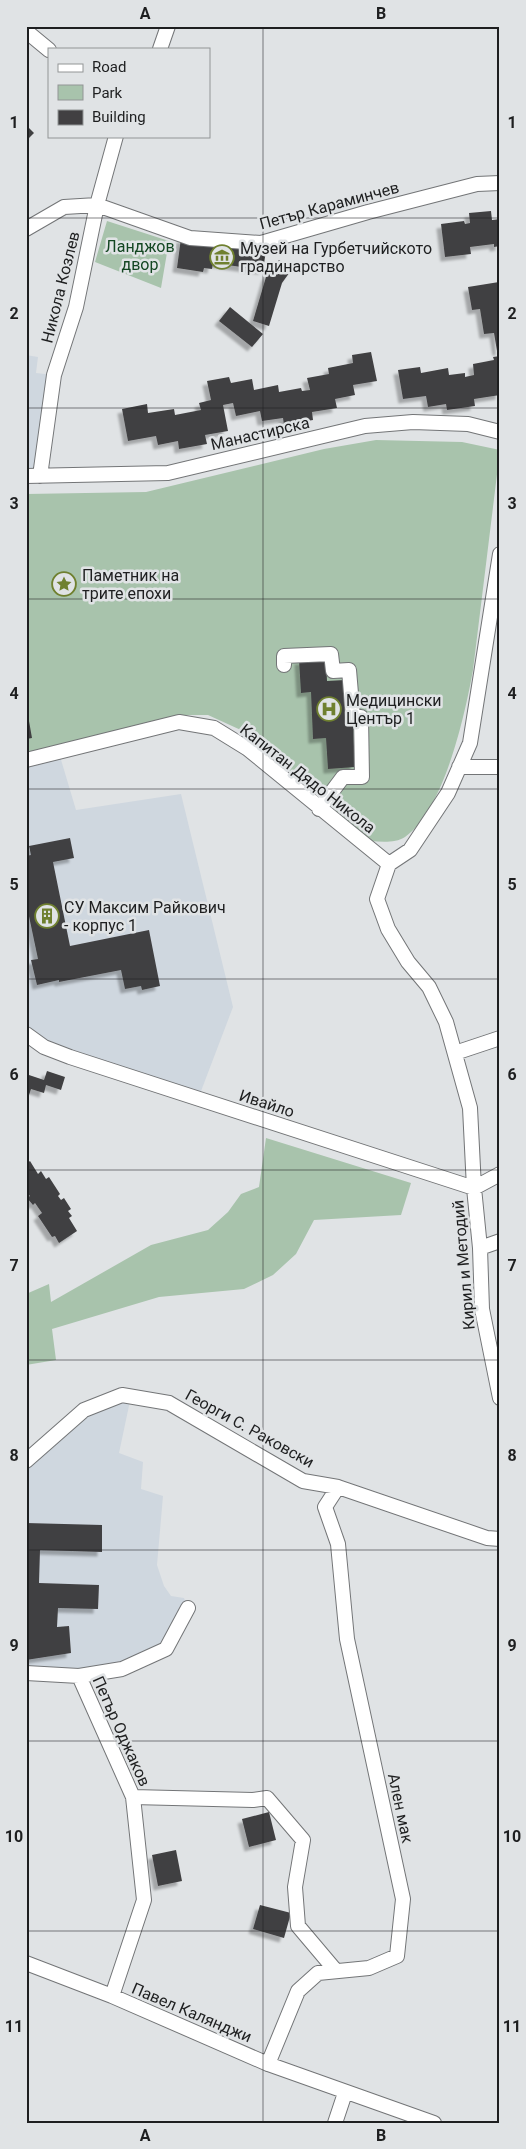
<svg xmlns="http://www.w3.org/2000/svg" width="526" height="2149" font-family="Roboto,sans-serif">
<defs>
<filter id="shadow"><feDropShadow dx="-4.5" dy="4.5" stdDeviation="1" flood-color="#0004"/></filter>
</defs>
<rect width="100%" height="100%" fill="#e0e3e5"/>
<path fill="#cfd7df" d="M26,355l12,2 -2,16 18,2 -14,101h-14z
M59,753l17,57 105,-16 52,213 -35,92 -172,-65v-274z
M122,1395l8,6 -11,52 24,9 -2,27 22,7 -6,69 7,21 7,10 13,2 4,10 -22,41 -44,20 -96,4v-212l58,-51z"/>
<path fill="#a8c3ac" d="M107,221l62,20 -8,47 -66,-26z
M376,440l86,2 38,8 -27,220c-8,45 -29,140 -68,167 -9,6 -23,5 -34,4l-128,-110 -35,-16h-27l-155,43v-264l120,-2 178,-43z
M266,1138l145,45 -10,32 -87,5 -18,34 -23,21 -29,14 -85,8 -107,32 4,31 -30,5v-71l23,-10 2,18 100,-57 57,-15 20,-18 13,-18 18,-7z"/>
<path fill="#414042" filter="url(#shadow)" d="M26,125l8,8 -8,8z
M491,211l1,9 8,-1v27l-6,1v-3l-24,3 1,7 -26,3 -4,-33 23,-3 1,3 5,-1 -1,-10z
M181,238l85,13 -3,19 -50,-7 -1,6 -8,-1 -1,4 -26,-4z
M279,260l13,9 -10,14 -13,43 -16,-5 13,-44z
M499,282l1,69h-3l-3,-18 -10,1 -4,-25 -8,1 -4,-23z
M230,307l33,27 -11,13 -33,-26z
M371,352l6,29 -24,4 2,10 -20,4 2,9 -25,4 1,8 -29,5 -1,-7 -21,3 -2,-10 -24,5 -3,-13 -10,2 5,26 -23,4 2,9 -28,5 -1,-8 -20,4 -2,-9 -28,5 -6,-32 25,-5 1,9 26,-4 1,6 26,-5 -2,-7 12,-3 -4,-19 22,-4 2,6 21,-4 2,11 24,-5 1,7 22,-4 1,3 8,-1 -3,-12 22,-4 -1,-6 25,-5 -1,-8z
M500,356v39l-26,4 1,7 -28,4 -1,-6 -18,3 -2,-11 -23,3 -5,-29 22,-3 1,6 27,-5 1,7 16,-2v4l9,-2 -1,-11 21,-4 -1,-3z
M326,659l1,22 18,-1 2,46h6l2,41 -27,2 -2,-31 -13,1 -2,-47 -10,1 -2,-33z
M26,704l6,34 -6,1z
M70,838l4,20 -21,4 17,84 79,-16 11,56 -18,4 -1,-4 -16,3 -4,-19 -62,12v-2l-22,5 -6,-25 7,-1 -12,-57v-46l5,-1 -2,-9z
M47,1071l18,6 -4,13 -15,-5 -2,8 -13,-4 -5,15v-30l18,6z
M30,1161l8,13 3,-3 5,8 3,-2 11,17 -2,2 3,4 3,-2 7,11 -3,2 4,5 -3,2 8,13 -18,12 -4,-7 -3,1 -14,-21 4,-3 -7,-10 -2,2 -6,-7 3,-2 -4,-5v-27z
M26,1523l76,2v27l-62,-2 -1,33 60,2 -1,24 -40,-1 -1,19 12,-1 2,27 -45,7z
M269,1812l7,28 -27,7 -7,-28z
M176,1850l6,31 -24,5 -6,-31z
M260,1905l31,8 -7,25 -31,-9z"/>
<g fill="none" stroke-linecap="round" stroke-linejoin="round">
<g stroke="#737577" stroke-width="16">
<path id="street" d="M26,31l23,19
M160,49l8,-23
M26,229l38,-22 33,-2 93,33 71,5 107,-31 109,-28 23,-1
M26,476l142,-3 197,-47 48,-4 55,2 32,8
M40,476l14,-101 22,-68 21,-102 19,-69
M500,554l-30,189 -22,50 -38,57 -21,14 -12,35 11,30 20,33 21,25 17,35 24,86 4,80 6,60 2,61 18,89
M284,665v-9l47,-2 2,17 16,-1 4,47h8l1,60h-19l-24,32
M26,760l153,-38 35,6 34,21 141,115
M459,767h41
M26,1034l18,13 26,10 404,131 26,-14
M455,1053l45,-15
M480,1248l20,-7
M26,1461l58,-51 38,-15 47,8 134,78 35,6 149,51 13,1
M26,1673l53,3 54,121 11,103 -32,96
M79,1676l43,-7 44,-20 22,-41
M133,1797l120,3 14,-2 36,42 -8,47 3,39 38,45
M26,1963l86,33 156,68 166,59
M268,2064l30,-73 20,-18 51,-5 28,-12 6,-57 -56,-260 -9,-95 -13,-37 13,-20
M335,2123l10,-30"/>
</g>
<use href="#street" stroke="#fff" stroke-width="14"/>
</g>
<path fill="none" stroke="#1e1f20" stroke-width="1" stroke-opacity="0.55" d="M263,26v2097M26,218h474M26,408h474M26,599h474M26,789h474M26,979h474M26,1170h474M26,1360h474M26,1550h474M26,1741h474M26,1931h474"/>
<defs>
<g id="museum-ring" transform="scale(1.25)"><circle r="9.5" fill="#e0e3e5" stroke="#6f802f" stroke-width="1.5"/><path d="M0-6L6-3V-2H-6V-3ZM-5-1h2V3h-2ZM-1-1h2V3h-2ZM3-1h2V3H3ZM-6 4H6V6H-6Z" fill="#6f802f"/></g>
<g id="sight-ring" transform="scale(1.25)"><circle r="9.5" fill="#e0e3e5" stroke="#6f802f" stroke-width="1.5"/><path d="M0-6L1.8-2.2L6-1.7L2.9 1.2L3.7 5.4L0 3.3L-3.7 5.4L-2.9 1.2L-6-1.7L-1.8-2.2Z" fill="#6f802f"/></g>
<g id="hospital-ring" transform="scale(1.25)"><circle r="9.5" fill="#e0e3e5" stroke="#6f802f" stroke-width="1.5"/><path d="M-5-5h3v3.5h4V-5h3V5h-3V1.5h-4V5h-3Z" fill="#6f802f"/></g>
<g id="building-ring" transform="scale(1.25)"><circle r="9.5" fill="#e0e3e5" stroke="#6f802f" stroke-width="1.5"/><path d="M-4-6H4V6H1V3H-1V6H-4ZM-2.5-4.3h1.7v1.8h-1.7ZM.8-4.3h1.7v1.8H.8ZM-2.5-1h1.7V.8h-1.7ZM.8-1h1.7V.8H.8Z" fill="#6f802f"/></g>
</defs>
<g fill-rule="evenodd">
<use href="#museum-ring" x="222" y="257"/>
<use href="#sight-ring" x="64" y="584"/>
<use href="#hospital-ring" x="329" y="709"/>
<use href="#building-ring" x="47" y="916"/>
</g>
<g text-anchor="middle" stroke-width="5" stroke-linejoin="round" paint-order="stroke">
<g font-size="16" fill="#1e1f20" stroke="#e0e3e5">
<text transform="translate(329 205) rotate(-15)" y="6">Петър Караминчев</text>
<text transform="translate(60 287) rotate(-76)" y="6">Никола Козлев</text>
<text transform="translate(260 433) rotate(-13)" y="6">Манастирска</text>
<text transform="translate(308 778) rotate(38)" y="6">Капитан Дядо Никола</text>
<text transform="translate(267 1103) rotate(18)" y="6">Ивайло</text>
<text transform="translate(463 1265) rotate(-95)" y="6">Кирил и Методий</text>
<text transform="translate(250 1428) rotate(29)" y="6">Георги С. Раковски</text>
<text transform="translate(122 1731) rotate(66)" y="6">Петър Оджаков</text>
<text transform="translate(401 1808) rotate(78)" y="6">Ален мак</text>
<text transform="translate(192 2012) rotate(23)" y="6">Павел Калянджи</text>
</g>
<g font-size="16" fill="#134622" stroke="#e0e3e5">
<text x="140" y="252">Ланджов<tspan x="140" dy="18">двор</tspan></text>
</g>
<g font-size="16" fill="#1e1f20" stroke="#e0e3e5" text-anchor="start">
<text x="240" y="254">Музей на Гурбетчийското<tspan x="240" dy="18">градинарство</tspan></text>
<text x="82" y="581">Паметник на<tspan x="82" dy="18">трите епохи</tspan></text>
<text x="346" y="706">Медицински<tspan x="346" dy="18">Център 1</tspan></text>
<text x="64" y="913">СУ Максим Райкович<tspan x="64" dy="18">- корпус 1</tspan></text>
</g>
</g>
<rect width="526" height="2149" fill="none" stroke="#e0e3e5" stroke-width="55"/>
<rect x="48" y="48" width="162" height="90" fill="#e0e3e5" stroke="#929596"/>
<rect x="58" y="64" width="25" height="8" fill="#ffffff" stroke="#929596"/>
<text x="92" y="72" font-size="15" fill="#1e1f20">Road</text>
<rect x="58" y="85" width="25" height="15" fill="#a8c3ac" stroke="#929596"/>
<text x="92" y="98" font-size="15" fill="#1e1f20">Park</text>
<rect x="58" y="110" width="25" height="15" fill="#414042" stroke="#929596"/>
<text x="92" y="122" font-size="15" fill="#1e1f20">Building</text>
<rect x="28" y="28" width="470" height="2094" fill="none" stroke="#1e1f20" stroke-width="2"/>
<g font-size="16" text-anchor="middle" font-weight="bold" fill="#1e1f20">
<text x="145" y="19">A</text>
<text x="381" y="19">B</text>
<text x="14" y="128">1</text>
<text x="512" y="128">1</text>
<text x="14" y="319">2</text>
<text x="512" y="319">2</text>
<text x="14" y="509">3</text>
<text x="512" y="509">3</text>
<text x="14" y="699">4</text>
<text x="512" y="699">4</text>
<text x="14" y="890">5</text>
<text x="512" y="890">5</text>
<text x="14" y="1080">6</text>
<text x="512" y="1080">6</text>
<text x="14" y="1271">7</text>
<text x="512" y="1271">7</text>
<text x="14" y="1461">8</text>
<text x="512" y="1461">8</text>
<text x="14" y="1651">9</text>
<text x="512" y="1651">9</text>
<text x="14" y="1842">10</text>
<text x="512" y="1842">10</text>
<text x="14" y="2032">11</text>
<text x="512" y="2032">11</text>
<text x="145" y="2141">A</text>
<text x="381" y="2141">B</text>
</g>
</svg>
